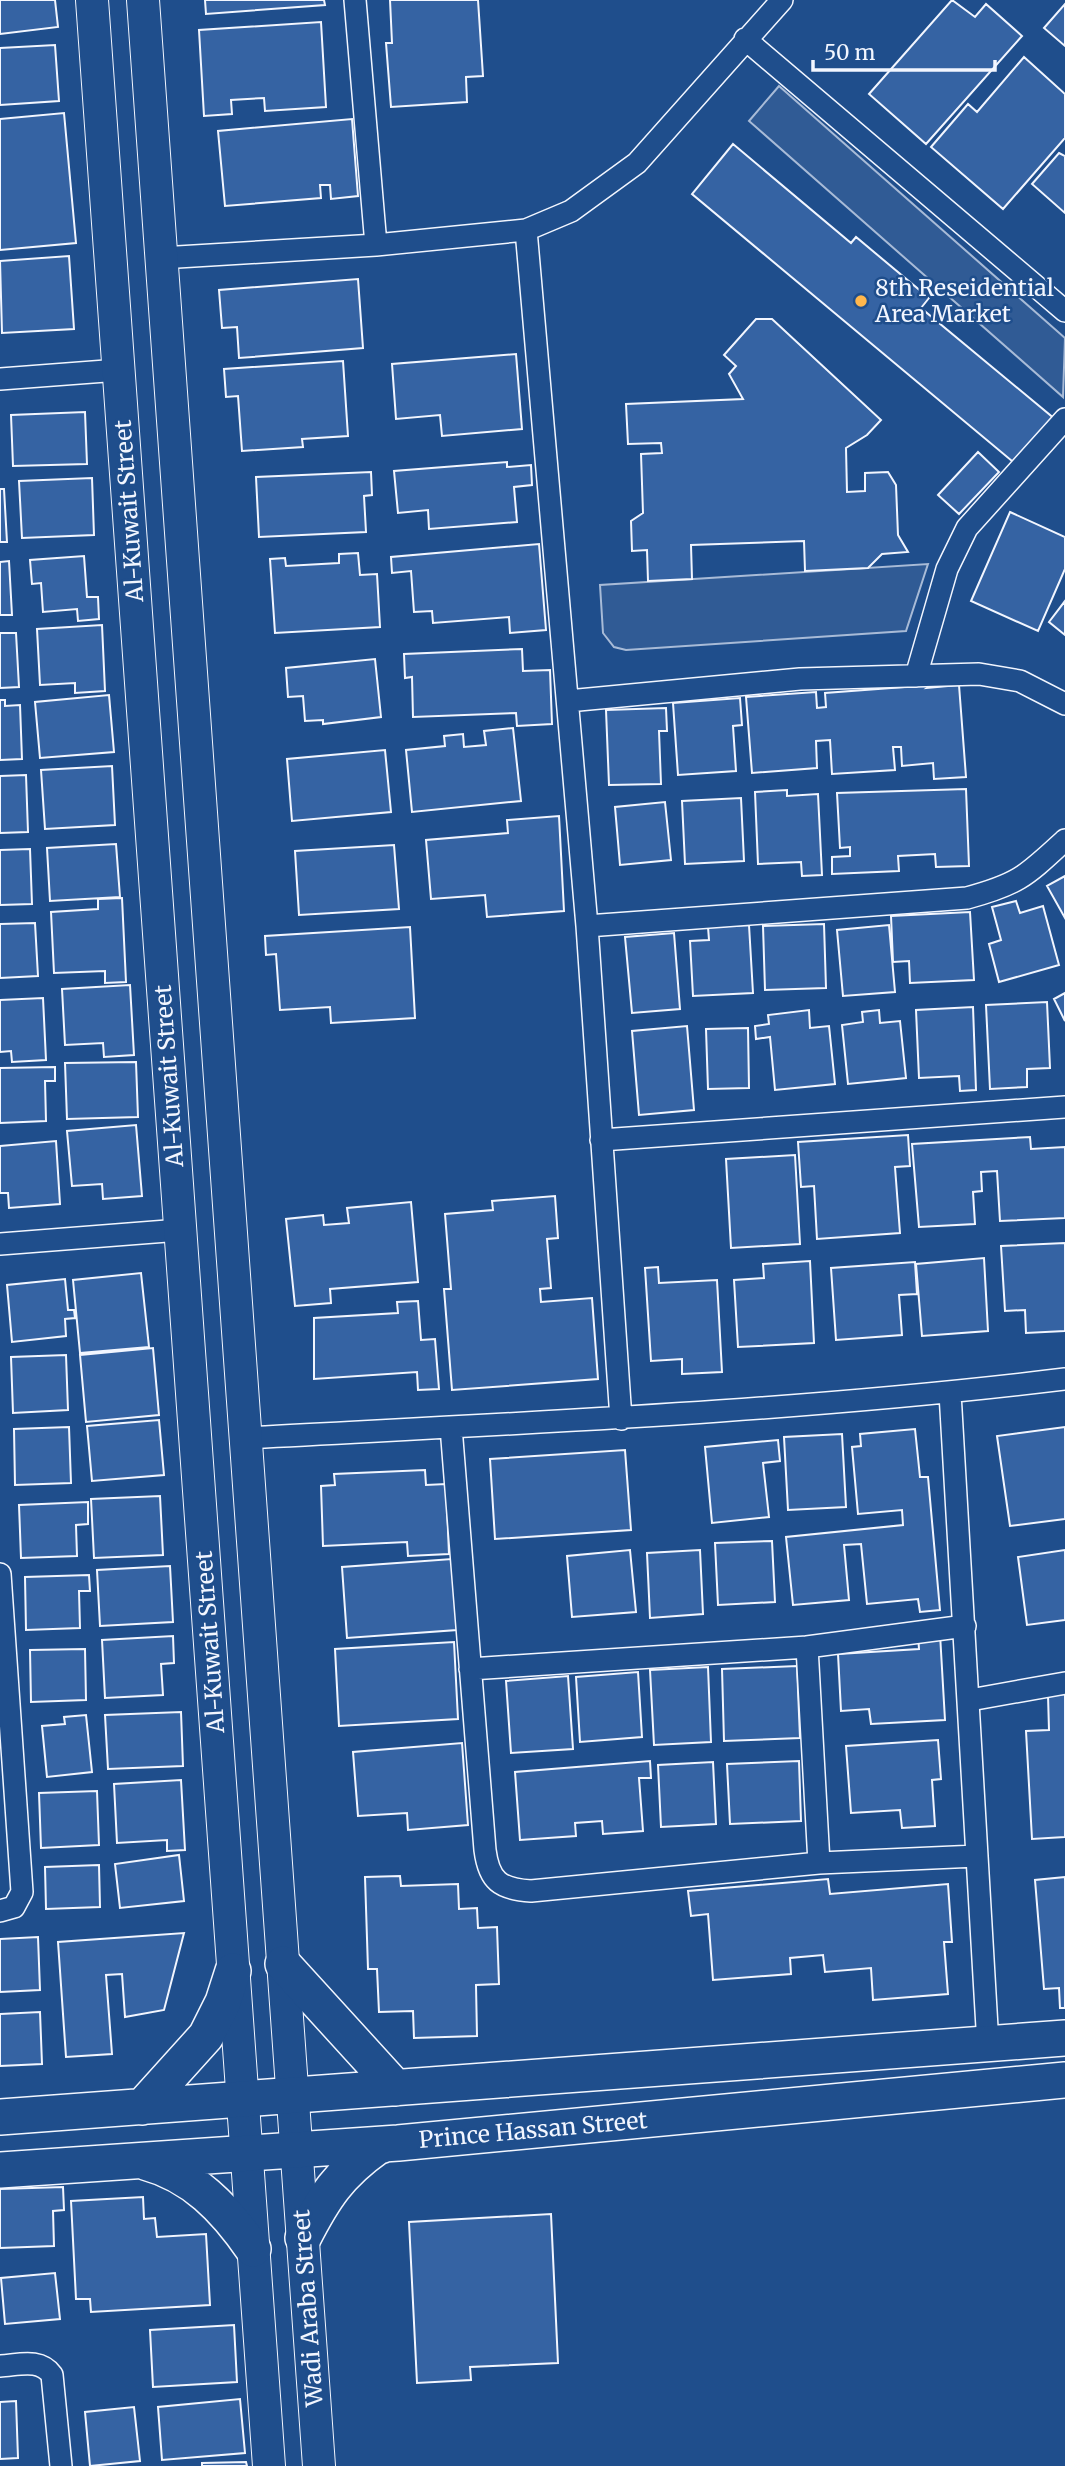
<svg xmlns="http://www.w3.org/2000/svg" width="1065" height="2466" font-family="Merriweather,serif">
<rect width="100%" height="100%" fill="#1f4e8c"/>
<path fill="#305b95" stroke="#a8bbd7" stroke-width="2" d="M779,86l286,252 -2,59 -314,-276z
M928,564l-22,67 -280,19 -12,-3 -11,-14 -3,-48z"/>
<path fill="#3563a3" stroke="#f2f6ff" stroke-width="2" d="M0,0h55l3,27 -58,7z
M205,0h119l1,5 -119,9z
M390,0h88l5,76 -17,1 1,25 -76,5 -5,-64h6z
M952,0l23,17 11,-13 36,32 -96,108 -57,-50z
M1065,4v42l-21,-18z
M321,22l5,85 -61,4 -1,-13 -33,2 1,14 -28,2 -5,-86z
M55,45l4,56 -59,4v-57z
M1024,57l41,37v44l-62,71 -72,-62 37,-43 9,8z
M64,113l12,130 -76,7v-131z
M352,119l6,77 -27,3 -1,-14h-10l1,13 -96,8 -7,-75z
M733,144l118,99 5,-6 73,61 -8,10 135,112 -38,46 -326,-272z
M1059,153l6,3v57l-33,-29z
M69,256l5,73 -72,4 -2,-72z
M358,279l5,69 -124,10 -2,-31 -15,1 -3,-38z
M756,319h16l109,101 -14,15 -21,13 1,44 18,-1v-18l23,-1 8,13 2,50 10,17 -26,2 -14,14 -63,3 -1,-30 -113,4 1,34 -44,2 -1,-31 -15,1 -1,-30 12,-8 -2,-59 21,-1 -1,-10 -33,1 -2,-40 117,-5 -14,-25 7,-8 -12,-11z
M516,354l6,75 -80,7 -2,-21 -44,4 -4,-55z
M343,361l5,75 -46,3 1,8 -61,4 -4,-55 -12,1 -2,-28z
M85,412l2,52 -74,2 -2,-51z
M978,452l21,20 -40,42 -21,-19z
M507,462v5l24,-2 1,20 -18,2 3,35 -88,7 -1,-19 -30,3 -4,-42z
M371,472l1,23 -8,1 2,36 -107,5 -3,-60z
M92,478l2,57 -72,3 -3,-57z
M0,489h4l3,53h-7z
M1010,512l55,25v32l-27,62 -67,-30z
M539,544l7,86 -36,3 -1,-16 -76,6 -1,-12 -18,1 -3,-41 -19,2 -1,-16z
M358,553l2,22 17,-1 3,53 -105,6 -5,-74 15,-1 1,8 53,-3v-9z
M84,556l3,41h11l1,22 -21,2 -1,-12 -34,3 -2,-29 -9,1 -2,-24z
M9,561l3,54h-12v-53z
M1065,601v34l-16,-13z
M102,625l3,66 -30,2v-10l-35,2 -3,-56z
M0,633h16l3,54 -19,1z
M522,649l1,22 27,-1 2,54 -35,2 -1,-13 -103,4 -1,-40 -7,1 -1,-24z
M375,659l6,58 -58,7v-4l-18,1 -2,-25 -15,1 -2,-29z
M931,685l-4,3 32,-3 7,92 -32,2 -1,-16 -31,3 -1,-19h-8l2,23 -63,4 -2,-34 -14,1 1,27 -65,5 -6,-76 70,-5 1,16 9,-1 -1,-14z
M109,695l5,57 -74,6 -5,-56z
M740,698l2,27 -9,1 3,45 -58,4 -5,-72z
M0,700h5v6l15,-1 2,54 -22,1z
M666,708l1,23h-8l2,53 -52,1 -3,-75z
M513,728l8,73 -109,11 -6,-62 39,-4 -1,-10 19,-2 1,13 22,-2 -2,-14z
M385,750l6,62 -99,9 -5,-62z
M112,766l3,59 -70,4 -4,-59z
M26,775l2,57 -28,1v-57z
M966,789l3,77 -33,1 -1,-13 -37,2 1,15 -67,3v-17l18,-1v-9l-10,1 -3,-55z
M787,790v6l31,-2 4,81 -20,1 -1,-14 -43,2 -3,-72z
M741,798l3,63 -59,3 -3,-63z
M665,802l6,58 -51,5 -5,-58z
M559,816l5,95 -77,6 -2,-22 -54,4 -5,-59 82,-7 -1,-13z
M116,844l4,53 -70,4 -3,-53z
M394,845l5,64 -100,6 -4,-64z
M30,849l2,55 -32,1v-55z
M1065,876v42l-18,-32z
M122,898l4,84 -21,1v-12l-51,2 -3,-61 47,-3v-10z
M1016,901l4,12 23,-7 16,59 -60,17 -10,-38 12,-4 -9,-33z
M970,912l4,68 -64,3 -1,-22 -16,1 -2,-46z
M35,923l3,53 -38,2v-54z
M824,924l2,64 -61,2 -2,-64z
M749,925l4,68 -60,3 -3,-55 19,-1 -1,-13z
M889,925l6,67 -52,4 -6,-66z
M410,927l5,91 -84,5 -1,-16 -50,3 -4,-56 -10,1 -1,-19z
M674,933l6,76 -48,4 -7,-76z
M130,985l4,70 -30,2 -1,-14 -38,2 -3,-56z
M1065,993v28l-11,-22z
M43,998l3,62 -34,2 -1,-11 -11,1v-52z
M1047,1002l3,66 -23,1v18l-37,2 -4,-84z
M973,1007l3,83 -16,1 -1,-15 -40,2 -3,-68z
M809,1010l1,18 19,-2 6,58 -60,6 -5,-53 -14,2 -1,-13 14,-2 -1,-9z
M879,1010l1,13 20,-2 6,57 -58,6 -6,-59 21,-3 -1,-10z
M687,1026l7,84 -55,5 -7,-84z
M748,1028l1,60 -41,1 -2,-60z
M136,1062l2,55 -71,2 -2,-56z
M55,1067v14h-10l1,40 -46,2v-55z
M136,1125l6,71 -39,3 -1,-15 -30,2 -5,-55z
M908,1135l2,31 -15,1 5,66 -83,6 -3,-53 -13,1 -3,-45z
M1030,1137l1,12 34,-2v71l-65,3 -3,-50 -16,1 1,19 -9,1 2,32 -56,3 -7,-83z
M56,1141l4,63 -51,4 -1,-15h-8v-47z
M795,1155l5,89 -69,4 -5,-89z
M555,1196l3,42 -11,1 4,49 -11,1 1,13 51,-4 6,81 -146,11 -8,-101h7l-6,-75 48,-4 -1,-9z
M411,1202l7,80 -88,7 1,14 -36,3 -9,-87 37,-4 1,10 25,-2 -2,-15z
M1065,1243v88l-39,2 -1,-23 -20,1 -4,-65z
M984,1258l4,73 -66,5 -6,-72z
M810,1261l4,82 -76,4 -4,-67 30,-2 -1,-14z
M915,1262l2,32 -18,1 3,40 -66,5 -5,-72z
M658,1267l1,16 58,-3 5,92 -40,2v-15l-31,2 -6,-93z
M141,1273l8,74 -69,6 -7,-73z
M65,1279l3,31h6l1,8 -10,1 1,17 -54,6 -5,-57z
M418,1301l3,39 14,-1 4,50 -21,1 -1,-18 -103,7v-61l84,-5 -1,-11z
M153,1348l6,67 -73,7 -6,-67z
M66,1355l2,55 -55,3 -2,-56z
M159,1420l5,55 -72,6 -5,-55z
M69,1427l2,56 -56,2 -1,-56z
M1065,1427v92l-55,7 -13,-90z
M915,1429l5,48h8l12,133 -20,2 -2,-13 -51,5 -6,-60 -17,1 5,55 -56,5 -7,-68 117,-12 -1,-15 -44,4 -6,-67 9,-1 -1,-12z
M842,1434l4,73 -58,3 -4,-73z
M778,1440l2,21 -17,2 6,54 -57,6 -7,-76z
M625,1450l6,80 -136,9 -5,-80z
M425,1470l1,15 20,-1 3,70 -41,2 -1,-14 -84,4 -2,-60 14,-1 -1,-11z
M160,1496l3,59 -69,3 -3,-59z
M88,1502v22l-12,1 1,31 -56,2 -2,-53z
M772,1541l3,61 -57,3 -3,-62z
M630,1550l6,62 -64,5 -5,-61z
M700,1550l3,64 -53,4 -3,-65z
M1065,1550v70l-38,5 -9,-68z
M452,1559l5,71 -110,8 -5,-71z
M170,1566l3,56 -73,4 -3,-56z
M89,1575l1,16h-11l1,37 -54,2 -1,-53z
M940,1634l5,86 -74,4 -2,-15 -28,2 -3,-57 81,-5 -1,-14z
M173,1636l1,27 -13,1 2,31 -58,3 -3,-58z
M454,1642l4,77 -119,7 -4,-77z
M85,1649l1,51 -55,2 -1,-52z
M797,1666l3,72 -76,3 -2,-72z
M708,1667l3,75 -57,3 -4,-75z
M638,1672l4,65 -62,5 -4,-65z
M568,1676l5,73 -62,4 -5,-72z
M1065,1694v143l-33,2 -6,-108 23,-1 -1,-35z
M181,1712l2,54 -75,3 -3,-54z
M86,1715l6,57 -45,5 -5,-51 23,-2 -1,-7z
M938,1740l3,39 -9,1 3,46 -33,2 -2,-18 -49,3 -5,-67z
M462,1743l6,82 -60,5 -1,-17 -49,3 -5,-64z
M650,1761l1,17h-12l4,53 -40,3 -1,-13 -27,2 1,13 -56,4 -5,-68z
M799,1761l2,60 -71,3 -3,-60z
M713,1762l3,62 -55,3 -3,-62z
M181,1780l4,70 -18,1v-11l-50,3 -3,-59z
M97,1791l2,54 -58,3 -2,-55z
M179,1855l5,46 -64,7 -5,-44z
M99,1865l1,42 -54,2 -1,-42z
M400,1876l1,10 57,-2 1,25 18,-1 1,20 19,-1 2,57 -23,1 1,51 -63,2 -1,-27 -34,1 -2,-43h-9l-3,-92z
M1065,1877v131h-5l-1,-20 -15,1 -9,-109z
M828,1879l2,15 118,-10 4,58h-8l4,52 -75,6 -2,-32 -46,4 -2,-17 -33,3 1,16 -78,6 -5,-66 -17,2 -3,-25z
M184,1933l-20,77 -39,7 -3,-43 -16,1 6,79 -46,3 -8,-115z
M38,1937l2,53 -40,2v-53z
M40,2012l2,52 -42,2v-52z
M63,2187l1,23 -11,1 1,35 -54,2v-59z
M143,2197l1,22 11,-1 2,19 49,-3 4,71 -119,7 -1,-13h-14l-5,-98z
M551,2214l7,149 -88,4 1,13 -54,3 -8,-161z
M55,2273l5,46 -55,5 -4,-46z
M234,2325l3,57 -84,5 -3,-57z
M240,2399l5,54 -83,7 -4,-53z
M16,2401l2,57 -18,1v-57z
M134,2407l6,54 -50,5 -5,-54z
M246,2462l1,4h-45v-3z"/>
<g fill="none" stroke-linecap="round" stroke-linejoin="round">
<g stroke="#f2f6ff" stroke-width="24">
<path id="street" d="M355,0l21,245
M745,39l320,272
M526,230l61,696 34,493
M161,258l215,-13 150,-15 45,-19 66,-48 145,-163
M0,379l119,-9
M916,676l31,-107 20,-41 98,-109
M568,701l232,-22 179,-5 41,7 45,23
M587,926l380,-28c52,-14 59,-22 98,-58
M601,1140l464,-33
M0,1244l180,-14
M950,1393l38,652
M451,1427l34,423c4,31 15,39 46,41l288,-28 158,-7
M246,1438c273,-15 547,-26 819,-59
M0,1574l22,318 -8,15 -14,4
M807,1647l158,-21
M470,1669l337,-22 12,216
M970,1700l95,-17
M0,2366c19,-1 40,-8 52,9l9,91"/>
</g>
<g stroke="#f2f6ff" stroke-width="34">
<path id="secondary" d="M92,0l177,2466
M143,0l176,2466"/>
</g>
<g stroke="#f2f6ff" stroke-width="38">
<path id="primary" d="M283,1964l113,124
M142,2107l64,-71 17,-34 10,-31
M0,2117l1065,-79
M145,2162c48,13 80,46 108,87
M0,2170l398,-27 667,-63
M303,2238c21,-41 36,-64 74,-91l6,-2"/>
</g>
<use href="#street" stroke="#1f4e8c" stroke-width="21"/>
<use href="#secondary" stroke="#1f4e8c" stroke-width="32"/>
<use href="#primary" stroke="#1f4e8c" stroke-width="35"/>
</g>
<circle fill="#ffb74d" stroke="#1f4e8c" stroke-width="2.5" cx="861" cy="301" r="7"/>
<g text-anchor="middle" stroke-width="5" stroke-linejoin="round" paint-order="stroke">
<g font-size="23" fill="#f2f6ff" stroke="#1f4e8c" text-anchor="start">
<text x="875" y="296">8th Reseidential<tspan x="875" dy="26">Area Market</tspan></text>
</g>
<g font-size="23" fill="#f2f6ff" stroke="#1f4e8c">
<text transform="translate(129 511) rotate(-94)" y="8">Al-Kuwait Street</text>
<text transform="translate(169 1076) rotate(-94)" y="8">Al-Kuwait Street</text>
<text transform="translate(210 1642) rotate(-94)" y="8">Al-Kuwait Street</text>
<text transform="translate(533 2130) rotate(-5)" y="8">Prince Hassan Street</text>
<text transform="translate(308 2308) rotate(-94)" y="8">Wadi Araba Street</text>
</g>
</g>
<path d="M813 60v10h182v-10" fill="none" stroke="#f2f6ff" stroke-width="3.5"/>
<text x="824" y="60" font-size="21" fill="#f2f6ff" stroke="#1f4e8c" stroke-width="5" paint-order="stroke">50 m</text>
</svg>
